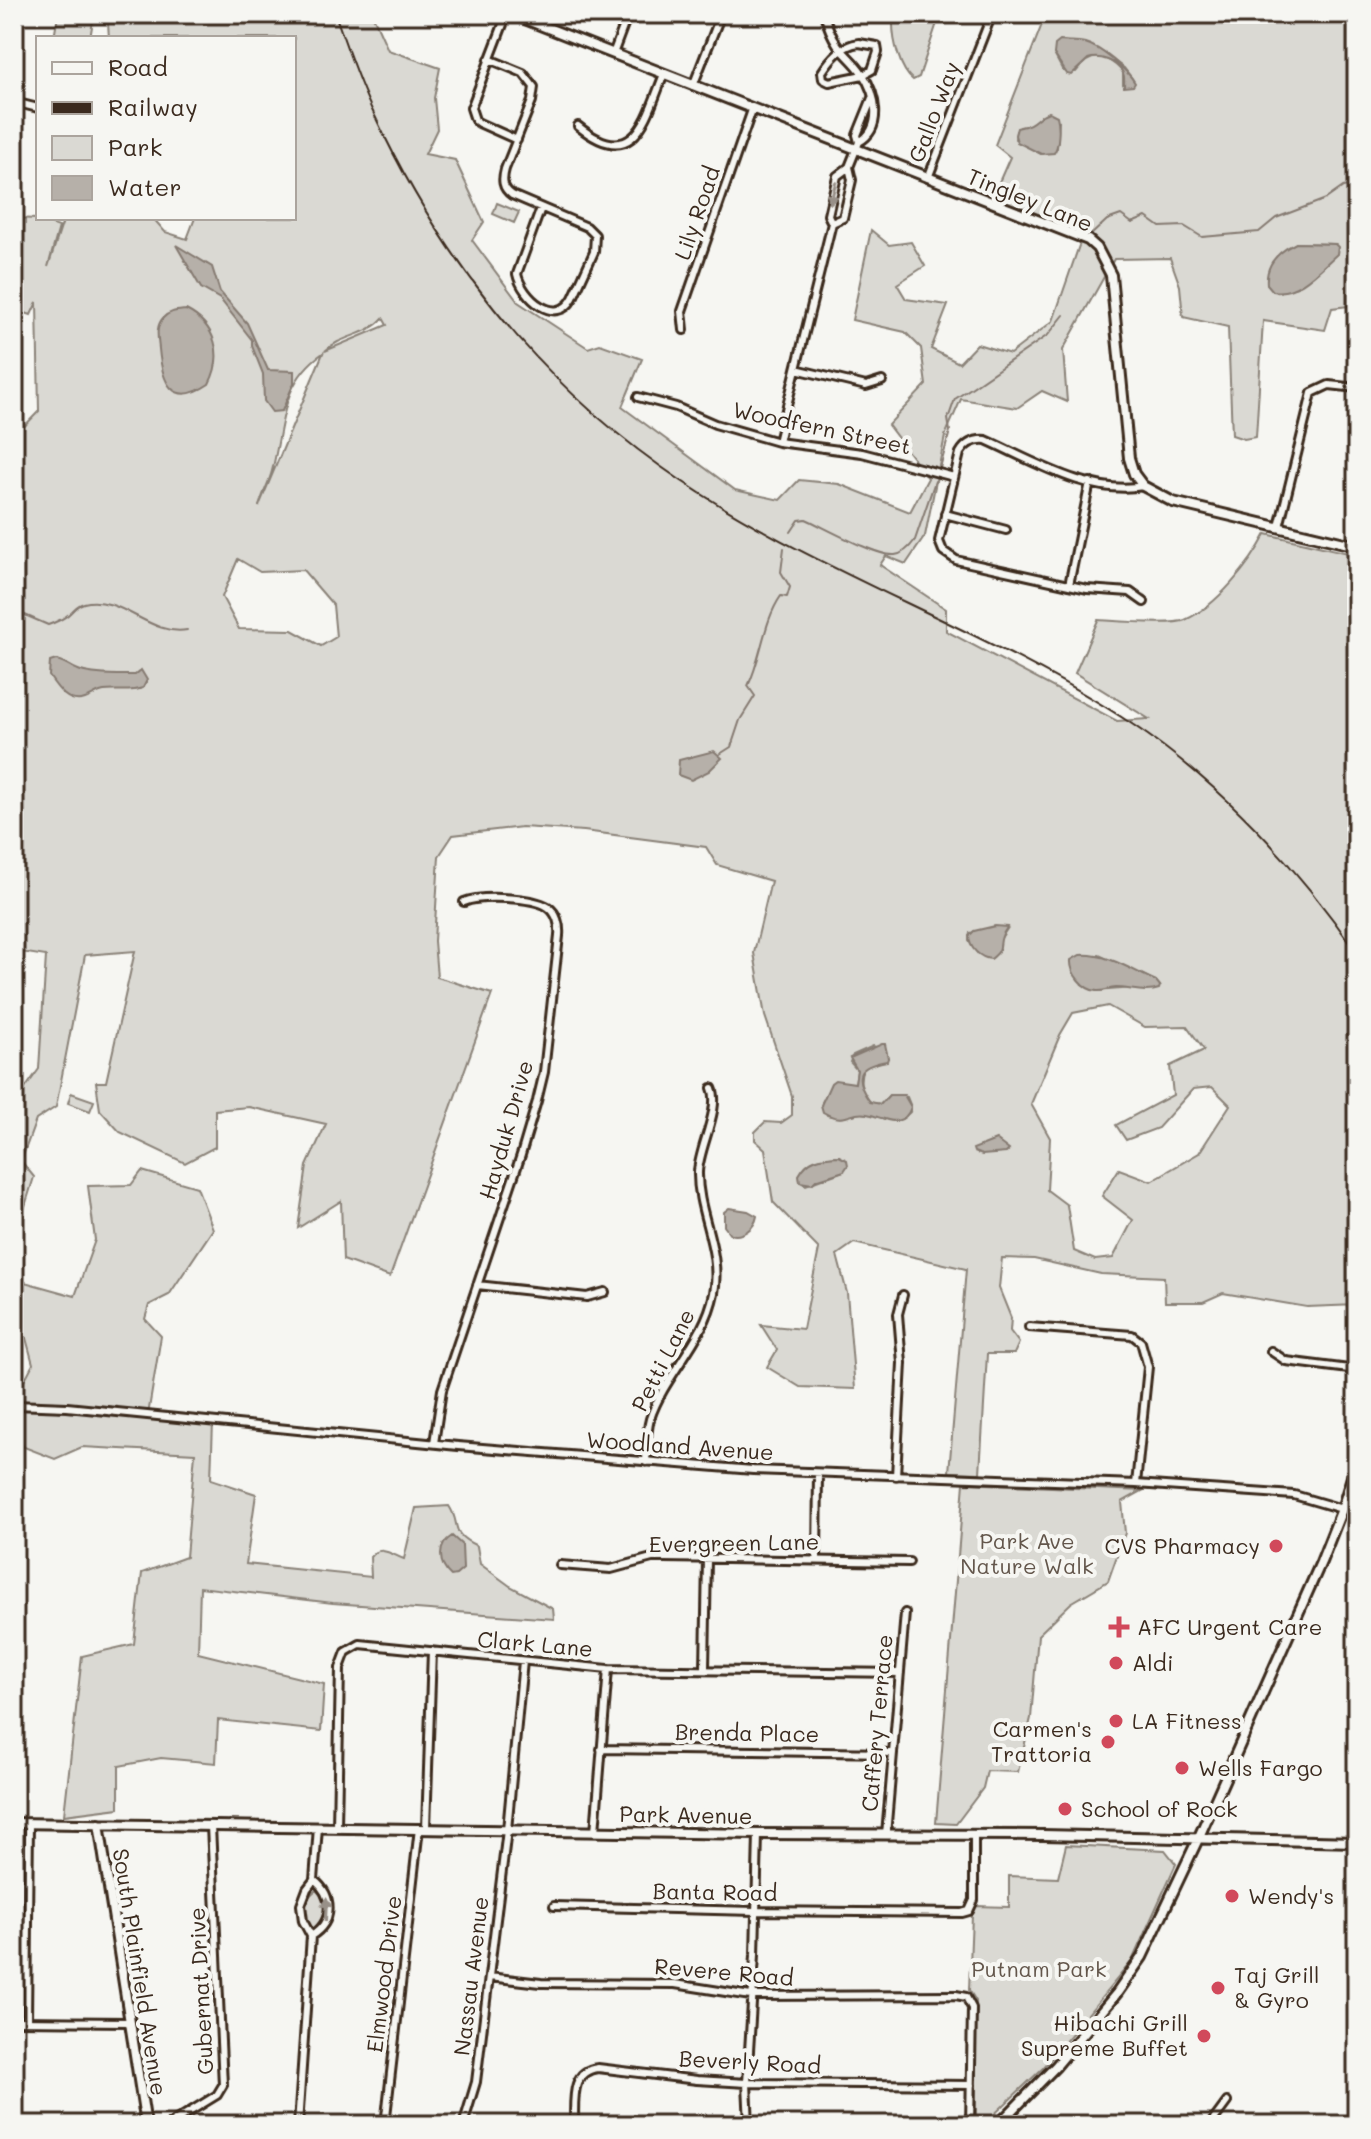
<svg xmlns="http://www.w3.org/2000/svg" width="1371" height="2139" font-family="Mali,sans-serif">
<rect width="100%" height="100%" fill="#f6f6f2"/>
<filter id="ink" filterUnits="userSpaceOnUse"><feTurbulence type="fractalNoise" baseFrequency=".0125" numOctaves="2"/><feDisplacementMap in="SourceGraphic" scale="16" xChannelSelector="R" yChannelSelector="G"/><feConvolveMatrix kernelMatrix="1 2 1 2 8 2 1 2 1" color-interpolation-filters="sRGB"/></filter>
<g filter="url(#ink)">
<path fill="#dad9d3" stroke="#8a8278" stroke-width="2" fill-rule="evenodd" d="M83,14h289l16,36 52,18 -6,30 3,31 -12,25 30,6 29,62 -12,18 46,62 70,46 12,-4 42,15 -20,48 113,83 45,10 19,-20 40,4 71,28 18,-34 -40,-53 38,-40 -5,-37 -16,-16 -53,-12 19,-90 18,15 22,-3 14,24 -28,18 9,15 42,6 -17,44 28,14 18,-19 33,10 43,-33 30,-87 -91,-36 18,-41 -15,-12 51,-131h311v291l-25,3 -7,22 -62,-9 -7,116 -12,2 -12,-4 -4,-108 -45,-10 -3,-31 -10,-28 -56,1 -51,91 4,52 -25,-11 -25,17 -56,-9 -16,37 -20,100 -19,28 -20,-8 -6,9 66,44v22l171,90 32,-2 -74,-46 23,-53c17,1 75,6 87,0 32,-14 66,-57 81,-86l91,21v750l-50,2 -84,-14 -20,9h-38l-1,-25 -63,-3 -67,-15 -32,-1 -3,30 12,30 -1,13 9,12 -5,11h-27l-7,119 -31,-1 17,-203 -112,-26 -17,12 10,38 8,96 -55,-2 -33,-20 10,-17 -16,-25 42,4 16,-80 -46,-47 -8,-53 -10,-9v-8l10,-10 16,1 11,-8v-19l-27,-80 -11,-63 17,-72 -54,-16 -11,-18 -122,-16 -62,-4 -69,8 -14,21 -5,85 3,36 55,17 -102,283 -47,-17 -2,-59 -43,27 9,-62 19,-42 -77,-17 -34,3v37l-30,16 -65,-31 -20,-22 -4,-28h10l29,-131 -50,4 -29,152 -20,13 -15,41 13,16 -20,65v-138l25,-35 7,-113 -32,-5v-514l25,-26 -2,-109 -6,13 -17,-6v-91l23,1 22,8 -11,40 16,-49h89l12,14 22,7 8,-21h99v-180h-185l-1,-15zM1064,41l28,6 32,21 9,12 -10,4v-12c-17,-18 -32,-21 -47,0l-13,-1 -9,-17zM1059,121l-2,27 -16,6 -26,-15 1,-8 4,-4zM1296,243l39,1 -38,43 -18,5zM383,318l4,7 -62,26c16,-16 43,-15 58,-33zM323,353l-64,153v1c3,-12 10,-24 13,-36 12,-46 8,-88 51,-118zM238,559l22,13 43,-2 30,35 3,32 -15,9 -29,-16 -53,-1 -17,-32zM1007,929l-6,9 -24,15 -8,-12 1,-8zM1099,955l57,26 4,5 -64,5 -14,-7zM1108,1006l37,21 42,-1 17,24 -34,16 3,29 -57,30 10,15 32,-12 35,-39 19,-2 18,18 -31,48 -48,28 -32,-12 -17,27 31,24 -20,38 -18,2 -21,-9 -7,-46 -20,-15 3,-52 -19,-34 29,-69 13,-22zM873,1046l13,5 2,7 -25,10c-5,13 -2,29 10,35l8,1 8,-9 18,2 4,10 -1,5c-18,18 -25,4 -43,1 -16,-2 -19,9 -40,2l-5,-13 4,-7 29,-11 2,-14 -7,-8 3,-7zM839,1156l5,15 -38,14 -6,-3c2,-24 19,-24 39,-26z
M903,14h37l-21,63 -6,3c-13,-10 -20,-39 -20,-56z
M58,15l35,6 -3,17h-36z
M497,203l22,9 -5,11 -21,-9z
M71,1093l23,8 -4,10 -22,-8z
M142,1171l55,16 16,42 -44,66 -20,10 -4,14 16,17 -13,79 65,7 -2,57 45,15 -10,70 125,13 -1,-20c11,-13 22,-2 34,2l12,-51 33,-2c13,19 -1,27 28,40l3,18 30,22 43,23 1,10 -221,-16 -133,-16 -2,66 126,31 -3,47 -103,-11 -2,43 -55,-5 -42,8v42l-55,7 18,-159 52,-12 8,-71 44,-16 9,-104 -113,-6 -27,12 -31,-12 -10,-15v-32l19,-36 -7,-26h-12v-59l61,17 20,-56 -7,-54 43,-1z
M964,1483l178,8 -20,11 3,31 -17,48 -37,22 -33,32 -7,83 -13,54 -31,-1 -4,17 -27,36 -20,-1z
M1066,1845l99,5 11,14 -44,97 -88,106 -61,58h-7v-124l-7,-11 3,-75 4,-9 33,1v-31l49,2z
M316,1890c14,13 12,28 -3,40 -13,-12 -10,-30 3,-40z"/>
<path fill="#b6b0a9" stroke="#857a71" stroke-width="2" d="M1060,41c8,1 18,0 25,2 15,4 43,27 50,40l-2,3 -9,1c0,-5 1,-10 -1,-14 -5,-12 -24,-18 -35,-14l-17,16 -4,-1 -13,-20 1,-9z
M1049,112l8,4c3,10 2,30 -3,37l-13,1 -24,-12 -2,-7 2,-7c20,-3 18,-12 32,-16z
M1296,243l39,1 3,3 -1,7c-17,15 -40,42 -64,37l-6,-7c-2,-21 12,-33 29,-41z
M176,245l36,22 8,25 27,31 21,47 26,1v12l-12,28 -10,1 -8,-11 -1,-27 -11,-28v-6l-32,-41 -19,-11z
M186,310c30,15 38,45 23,74 -37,25 -47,-2 -50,-35 -1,-11 -4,-22 4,-31 6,-7 14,-7 23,-8z
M56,660c10,2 16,8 25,11 16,5 37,4 54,4l6,-5 6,10 -4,8c-16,5 -25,1 -39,3 -7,1 -12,6 -19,8 -17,6 -28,-11 -36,-23l1,-14z
M714,751l8,7 -13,13 -18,9 -13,-5 1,-15z
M995,926l12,1c-1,3 -4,6 -5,9 -4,11 2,13 -11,23 -11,-1 -22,-11 -22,-23l5,-5z
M1080,955c28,-2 51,15 76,26l4,5 -1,3c-14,5 -29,-1 -43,-1 -7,0 -13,4 -19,3 -14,-1 -27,-18 -26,-31z
M882,1044h3l3,14 -1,3c-30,5 -35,15 -17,41l11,2 8,-9h15l7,12c-8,24 -28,10 -44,7 -18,-4 -20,12 -44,-2l-2,-7 10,-22 4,-3 20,3 2,-13 -7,-12z
M996,1140l13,10 -3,3 -24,2 -8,-3 -1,-3z
M839,1156l8,4 1,5 -4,6 -28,9 -4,4 -12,-2 -1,-7c9,-17 22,-18 40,-19z
M729,1208l19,3 9,5c-2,12 -15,22 -27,18l-6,-8v-14z
M452,1536l10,9 1,24 -7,6 -5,1c-13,-12 -14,-31 1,-40z"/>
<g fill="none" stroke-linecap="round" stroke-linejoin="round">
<path stroke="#857a71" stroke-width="2" d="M1091,235l16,-15 14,-5 11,8 14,-6 14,10 24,-1 18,11 57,-5 17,-14 50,-19 17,-12 14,-3
M940,468l10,-37 -2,-12 7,-20 93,-64 16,-20
M791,532l8,-12 7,-1c18,8 71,38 89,36 9,-1 15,-8 20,-15l20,-59
M14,613l4,-1 30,13c6,-2 17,-7 21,-11 6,-5 7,-9 15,-11 36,-9 67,34 103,27
M720,754l11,-7 9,-27 15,-24 -7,-10c14,-29 15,-64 33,-90l6,1 3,-10 -9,-15 3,-24"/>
<g stroke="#3b2a1e" stroke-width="12">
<path id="street" d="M507,14l-36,94 4,12 4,3 38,17
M824,14c3,10 7,21 13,30 7,10 18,18 25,29 14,21 22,55 -3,69
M14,42h3
M859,43l18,3 1,6 -6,18 -9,5 -34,7 -6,-3 -1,-7c9,-14 20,-27 37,-29z
M613,54l15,-40
M489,59l34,14 11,14 -2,14 -27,68c-3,11 -3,19 7,26l75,32 8,8 -1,17 -21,46c-17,30 -51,-1 -56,-24l24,-66
M693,86l28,-72
M14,102l24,6
M578,126c57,46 68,-7 86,-52
M928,178l64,-164
M832,223l11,-5 9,-38 -3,-13
M684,330l-2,-19 70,-201
M796,369l70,17 16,-5
M638,397l38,10 39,17 63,18 84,11 92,24
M778,442l54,-219 -4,-8 9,-39 12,-9 10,-25 -2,-7 15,-37
M1143,486c-53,10 -110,-25 -157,-46 -12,-1 -20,3 -26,13l-21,88 4,10 13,9 131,29 43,3 14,10
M945,514l61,16
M1279,527l33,-134 17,-8 28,3
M1069,585l21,-103
M477,1285l110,12 18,-5
M1029,1327l103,8 9,7 7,25 -12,117
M1271,1351l15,10 71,9
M14,1405l53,2 391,39 295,24 383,14 158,11 48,14
M434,1443l8,-53 79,-235 16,-54 7,-29 15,-136c1,-11 -2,-23 -11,-29 -15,-10 -68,-12 -84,-5
M646,1462c1,-13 0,-29 4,-43 15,-45 55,-79 64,-126 8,-43 -17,-80 -16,-121 1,-24 23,-64 14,-84
M896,1476l6,-113 -4,-49 5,-19
M817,1559l1,-86
M560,1565l51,4 41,-11h13l244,4
M705,1668l2,-109
M601,1749l291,4
M337,1827l3,-159 6,-16 14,-8 248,25 292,4
M426,1828l6,-177
M595,1832l13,-163
M886,1835l19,-222
M554,1906l201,5 207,2 7,-2 5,-11v-64
M311,1936c23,-14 23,-40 3,-56
M489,1977l52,6 134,1 76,12 205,-1 10,2 6,11 -2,117
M14,2021l116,1
M27,2021l2,-198
M385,2121l48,4
M168,2125l49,-30 6,-10 -12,-259
M298,2125l13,-189 -8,-15 -2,-16 6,-16 7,-9 4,-53
M385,2125l34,-297
M463,2125l13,-43 31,-252 16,-169
M574,2125c1,-22 -5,-54 24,-57l99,12 50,3 224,2
M749,2125l-2,-42 8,-128 3,-121
M1210,2125l17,-23"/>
</g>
<g stroke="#3b2a1e" stroke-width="14">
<path id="secondary" d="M512,14l576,226 9,8 14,27 18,183 5,16 9,12 30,16 184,44
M14,1823l744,11 285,1 314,7
M99,1824l47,301
M998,2125l58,-59 61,-73 25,-36 56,-118 123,-277 21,-53 15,-48"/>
</g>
<use href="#street" stroke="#f6f6f2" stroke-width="6"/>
<use href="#secondary" stroke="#f6f6f2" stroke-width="8"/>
<path stroke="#3b2a1e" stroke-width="2" d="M335,14c12,33 23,68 39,100 65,140 160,262 286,352 146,105 323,159 472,258 89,60 164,141 225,229"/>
</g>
<defs><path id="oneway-solid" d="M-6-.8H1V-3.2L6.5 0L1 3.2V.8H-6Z" transform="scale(2)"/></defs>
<g fill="#989088">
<use href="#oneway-solid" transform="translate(833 193) rotate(104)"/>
<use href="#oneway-solid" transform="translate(326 1909) rotate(-87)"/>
</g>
</g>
<g fill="#d1495b" stroke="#f6f6f2" stroke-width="3">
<circle cx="1276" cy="1546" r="8"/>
<path d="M1115 1615h8v8h8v8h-8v8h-8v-8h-8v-8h8z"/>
<circle cx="1116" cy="1663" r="8"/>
<circle cx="1116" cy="1721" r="8"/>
<circle cx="1108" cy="1742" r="8"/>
<circle cx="1182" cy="1768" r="8"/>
<circle cx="1065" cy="1809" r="8"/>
<circle cx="1232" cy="1896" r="8"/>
<circle cx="1218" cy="1988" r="8"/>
<circle cx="1204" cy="2036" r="8"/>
</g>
<g text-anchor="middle" stroke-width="8" stroke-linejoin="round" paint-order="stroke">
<g font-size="22" fill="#3b2a1e" stroke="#f6f6f2">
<text transform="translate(934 112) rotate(-69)" y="8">Gallo Way</text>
<text transform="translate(1030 200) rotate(22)" y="8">Tingley Lane</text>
<text transform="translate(697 213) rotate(-71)" y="8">Lily Road</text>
<text transform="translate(822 428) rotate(12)" y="8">Woodfern Street</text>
<text transform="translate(506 1130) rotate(-74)" y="8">Hayduk Drive</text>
<text transform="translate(663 1360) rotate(-63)" y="8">Petti Lane</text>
<text transform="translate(680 1446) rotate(4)" y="8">Woodland Avenue</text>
<text transform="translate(734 1543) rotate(-1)" y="8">Evergreen Lane</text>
<text transform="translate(535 1644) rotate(5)" y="8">Clark Lane</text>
<text transform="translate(877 1723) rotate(-85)" y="8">Caffery Terrace</text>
<text transform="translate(747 1733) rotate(1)" y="8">Brenda Place</text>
<text transform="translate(686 1815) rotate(1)" y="8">Park Avenue</text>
<text transform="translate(715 1892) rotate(1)" y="8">Banta Road</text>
<text transform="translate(140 1972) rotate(81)" y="8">South Plainfield Avenue</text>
<text transform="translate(724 1972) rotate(5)" y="8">Revere Road</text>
<text transform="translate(384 1974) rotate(-83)" y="8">Elmwood Drive</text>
<text transform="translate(471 1976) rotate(-83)" y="8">Nassau Avenue</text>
<text transform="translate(201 1991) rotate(-93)" y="8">Gubernat Drive</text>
<text transform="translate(750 2062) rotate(3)" y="8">Beverly Road</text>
</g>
<g font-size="22" fill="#63564b" stroke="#f6f6f2">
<text x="1027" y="1549">Park Ave<tspan x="1027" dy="25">Nature Walk</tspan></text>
<text x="1039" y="1977">Putnam Park</text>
</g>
<g font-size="22" fill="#3b2a1e" stroke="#f6f6f2" text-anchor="start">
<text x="1260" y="1554" text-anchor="end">CVS Pharmacy</text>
<text x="1137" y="1635">AFC Urgent Care</text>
<text x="1132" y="1671">Aldi</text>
<text x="1132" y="1729">LA Fitness</text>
<text x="1092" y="1737" text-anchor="end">Carmen's<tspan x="1092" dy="25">Trattoria</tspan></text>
<text x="1198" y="1776">Wells Fargo</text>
<text x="1081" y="1817">School of Rock</text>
<text x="1248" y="1904">Wendy's</text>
<text x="1234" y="1983">Taj Grill<tspan x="1234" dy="25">&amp; Gyro</tspan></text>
<text x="1188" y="2031" text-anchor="end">Hibachi Grill<tspan x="1188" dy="25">Supreme Buffet</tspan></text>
</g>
</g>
<rect width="1371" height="2139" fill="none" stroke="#f6f6f2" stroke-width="48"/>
<rect x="24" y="24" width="1323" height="2091" fill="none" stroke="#3b2a1e" stroke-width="3" filter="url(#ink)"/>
<rect x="36" y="36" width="260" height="184" fill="#f6f6f2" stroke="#aba49d" stroke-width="2"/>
<rect x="52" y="62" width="40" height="12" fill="#f6f6f2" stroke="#aba49d" stroke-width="2"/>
<text x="108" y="76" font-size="24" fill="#3b2a1e">Road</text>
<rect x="52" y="102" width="40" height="12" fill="#3b2a1e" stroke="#aba49d" stroke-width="2"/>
<text x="108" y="116" font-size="24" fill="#3b2a1e">Railway</text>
<rect x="52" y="136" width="40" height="24" fill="#dad9d3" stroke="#aba49d" stroke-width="2"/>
<text x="108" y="156" font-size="24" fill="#3b2a1e">Park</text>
<rect x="52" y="176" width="40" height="24" fill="#b6b0a9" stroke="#aba49d" stroke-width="2"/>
<text x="108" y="196" font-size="24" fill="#3b2a1e">Water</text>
</svg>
